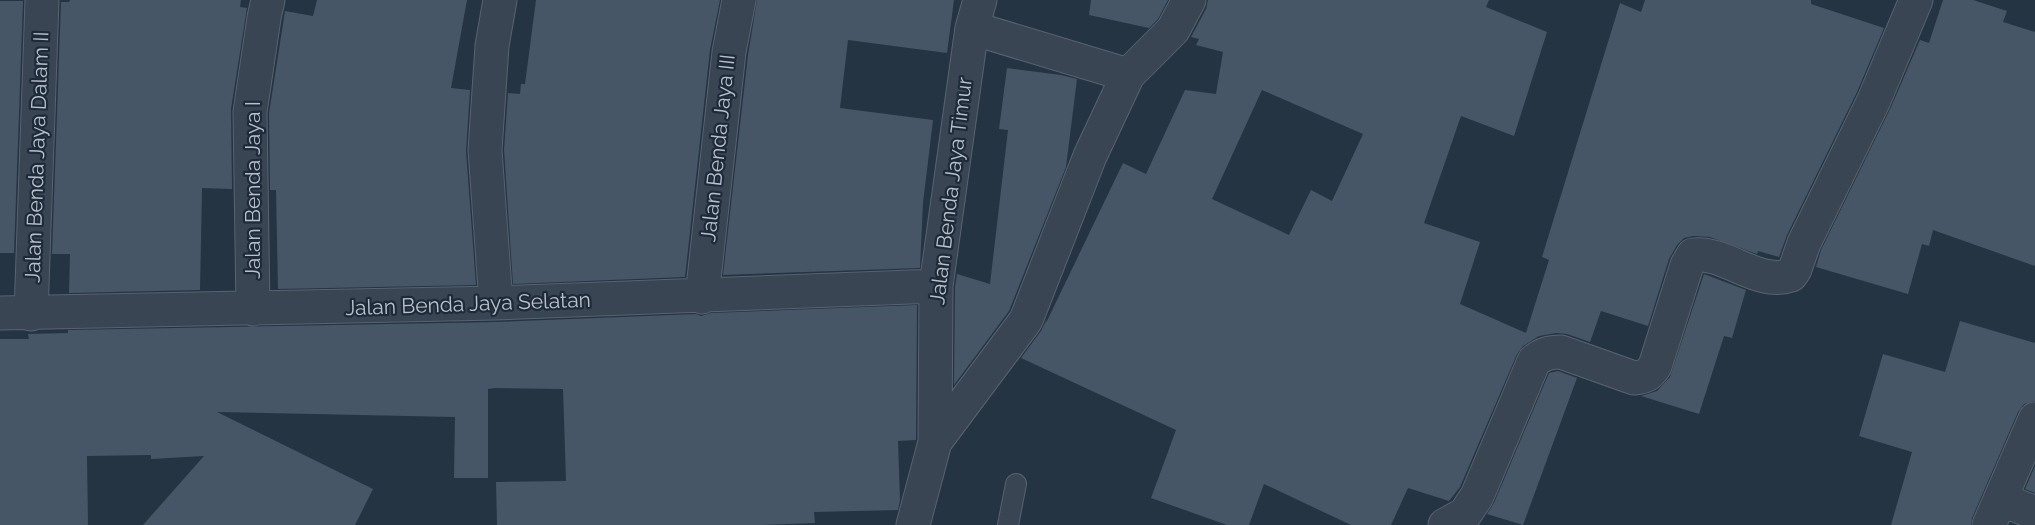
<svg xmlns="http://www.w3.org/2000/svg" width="2035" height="525" font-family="Raleway,sans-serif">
<rect width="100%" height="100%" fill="#253443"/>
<path fill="#465667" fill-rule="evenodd" d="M70,0h171l-1,7 7,1 -16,101 1,80 -30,-1 -2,102 -131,3 1,-39h-18l9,-252h8z
M317,0h150l-16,88 19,2 -4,61 10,134 -198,4 -2,-99h-6l-1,-77 16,-102 28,5z
M536,0h184l-10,50 -25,227 -172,7 -9,-134 4,-57 12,1 1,-10h4z
M757,0h197l-7,53 -99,-13 -8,68 93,12 -10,83 -3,65 -197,7 25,-220z
M1091,0h77l-10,19 -9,9 -60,-13z
M1208,0h281l-3,7 61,25 -33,104 -53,-20 -37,107 56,19 -20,62 66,29 23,-73 -7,-3 78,-254 21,9 4,-12h166v4l73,24 -27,64 -70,143 -8,22 -21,-6 -1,3 -47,-17 -17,-1 -9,2 -7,7 -8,14 -21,67 -47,-15 -11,31 -23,-8 -11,-1 -17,3 -16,10 -6,8 -57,133 -11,14 -41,-13 -17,37h-40l-87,-41 -15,41h-22l-76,-27 25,-68 -155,-72 20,-27 6,-12 -1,4 77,-160 23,11 39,-84 31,4 7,-42 -27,-7 3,-6 -8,-2 15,-28zM1262,90l101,44 -31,67 -21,-11 -22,45 -77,-36z
M1943,0h30l34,11 -4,11 32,10v234l-102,-36 -4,16 -7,-2 -14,50 -92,-27 5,-17 70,-143 29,-67 9,3z
M0,1h23l-9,252h-14z
M1007,68l54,7 16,4 -11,88 -57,144 -55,74 1,-98 2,-13 33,10 18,-154 -9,-1z
M1704,274l42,16 -14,48 -8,-2 -25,78 -58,-18 16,-5 13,-14z
M917,305l-1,135 -18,1 2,59 -2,10 -84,2 1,11 -54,2h-264l-1,-43 70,-1 -3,-92 -68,-1 -7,1v89h-34l1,-61 -238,-5 156,77 -18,36h-212l61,-69 -53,3v-4l-64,1 1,69h-88v-186h29l-1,-5 40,-1v-3l428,-8 200,-8 5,2 10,-3z
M1960,321l75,22v58l-11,3 -6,8 -46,106 -1,7h-80l21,-73 -53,-16 24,-82 62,18z
M1558,371l19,7 -54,147 -36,-11 7,-11 55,-130z
M2035,466v27l-10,-4z"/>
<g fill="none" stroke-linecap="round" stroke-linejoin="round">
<g stroke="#586370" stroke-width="22">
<path id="service" d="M1008,525l8,-41"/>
</g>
<g stroke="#586370" stroke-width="35">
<path id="minor" d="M972,28l156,47
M702,297l27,-245 10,-52
M496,303l-11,-153 7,-104 8,-46
M253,309l-3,-197 14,-94 4,-18
M0,313l496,-10 440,-17
M31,314l11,-314
M935,442l91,-122 64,-164 38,-81 45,-45 16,-30
M2001,499l34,14
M913,525l22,-83 1,-156 36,-258 8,-28
M1445,525l20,-11 12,-18 57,-135c9,-7 15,-9 27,-9l73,26c11,-1 15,-3 21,-12l32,-101 6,-10c33,-4 65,32 98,20l4,-6 9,-26 70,-143 42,-100
M1989,525l46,-106"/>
</g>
<use href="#service" stroke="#3a4553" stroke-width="20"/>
<use href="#minor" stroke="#3a4553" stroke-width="33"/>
</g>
<g text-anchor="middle" stroke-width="4.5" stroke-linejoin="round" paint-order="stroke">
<g font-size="21" fill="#b7c0cc" stroke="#1e2a38">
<text transform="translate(718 148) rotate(-84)" y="7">Jalan Benda Jaya III</text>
<text transform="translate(37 157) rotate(-88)" y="7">Jalan Benda Jaya Dalam II</text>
<text transform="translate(253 190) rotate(-90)" y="7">Jalan Benda Jaya I</text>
<text transform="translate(951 191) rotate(-83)" y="7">Jalan Benda Jaya Timur</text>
<text transform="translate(468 304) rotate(-2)" y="7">Jalan Benda Jaya Selatan</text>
</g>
</g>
</svg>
